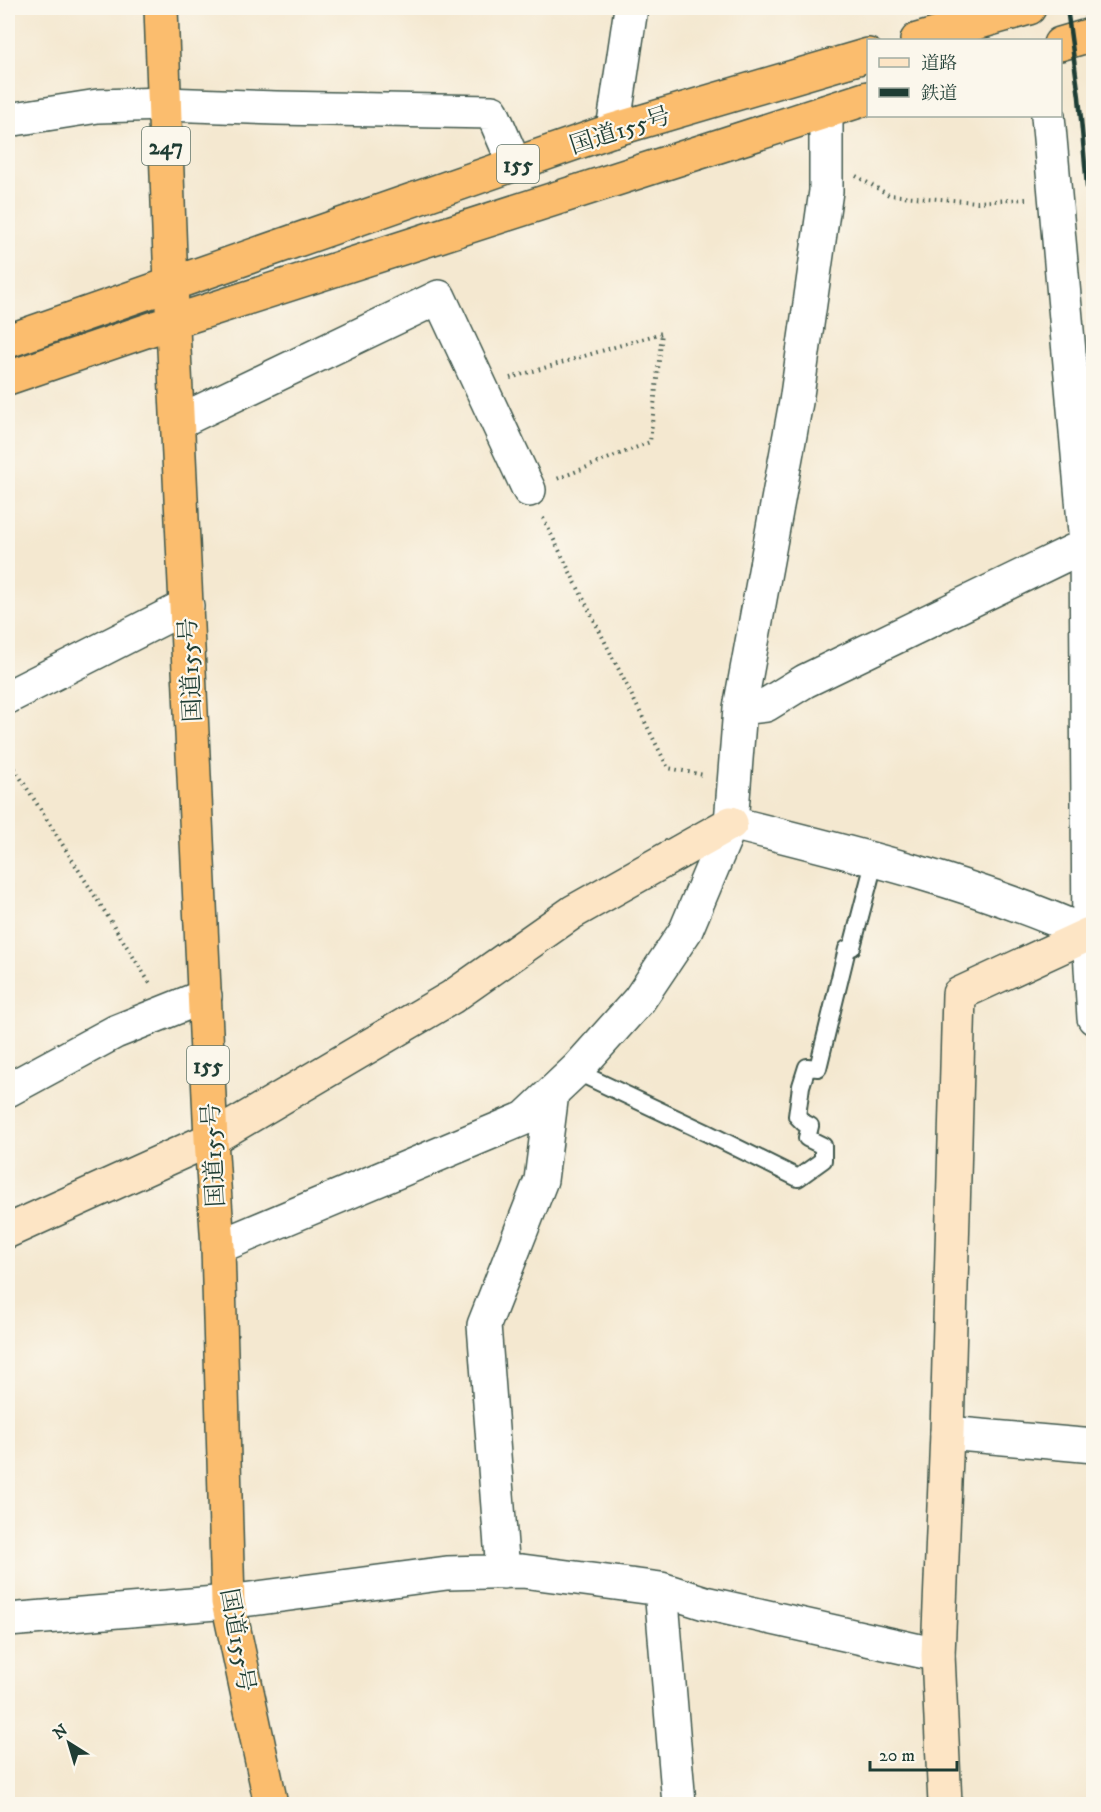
<svg xmlns="http://www.w3.org/2000/svg" width="1101" height="1812" font-family="'IM FELL DW Pica','Noto Serif JP',serif">
<rect width="100%" height="100%" fill="#fbf7ec"/>
<filter id="ink" filterUnits="userSpaceOnUse"><feTurbulence type="fractalNoise" baseFrequency=".0167" numOctaves="2"/><feDisplacementMap in="SourceGraphic" scale="12" xChannelSelector="R" yChannelSelector="G"/><feConvolveMatrix kernelMatrix="1 2 1 2 8 2 1 2 1" color-interpolation-filters="sRGB"/></filter>
<filter id="wash" filterUnits="userSpaceOnUse"><feTurbulence type="fractalNoise" baseFrequency=".008" numOctaves="4" result="noise"/><feDisplacementMap in="SourceGraphic" scale="24" xChannelSelector="R" yChannelSelector="G"/><feGaussianBlur stdDeviation="1.35" result="paint"/><feColorMatrix in="noise" values="0 0 0 0 0 0 0 0 0 0 0 0 0 0 0 0 0 1.4 0 .05"/><feComposite in="paint" operator="in"/></filter>
<g filter="url(#wash)">
<rect width="100%" height="100%" fill="#f4e8d0"/>
</g>
<g filter="url(#ink)">
<g fill="none" stroke-linecap="round" stroke-linejoin="round">
<g stroke="#3f574b" stroke-width="20">
<path id="lane" d="M578,1068l8,8 121,57 91,45 25,-18v-14l-16,-8 3,-12 -6,-3 -7,-7 4,-30 6,-19 11,1 29,-119 5,-2 23,-88"/>
</g>
<g stroke="#3f574b" stroke-width="36">
<path id="street" d="M1048,116l38,428 3,390 5,84
M8,120l90,-14 67,-2 111,4 216,4 23,53
M613,130l18,-122
M178,422l261,-125 90,193
M8,697l179,-91
M740,708l26,-3 39,-24 289,-140
M731,823c121,30 244,60 358,111
M8,1090l107,-58 90,-36
M218,1247l307,-129 53,-50 61,-68 47,-70 45,-107 9,-115 56,-306 30,-211v-79
M947,1433l147,13
M503,1572l-19,-247 57,-145 11,-87
M661,1589l18,215
M8,1620l220,-18 219,-29 75,-2 139,18 44,14 233,52"/>
</g>
<g stroke="#3f574b" stroke-width="36">
<path id="secondary" d="M8,1231l203,-92 241,-142 121,-85 158,-89
M945,1804l-7,-149 9,-222 12,-439 130,-60 5,3"/>
</g>
<g stroke="#3f574b" stroke-width="36">
<path id="highway" d="M161,8l10,277 40,854 7,108 10,355 43,202
M917,40l112,-32
M1060,44l34,-10
M8,341l605,-211 255,-75
M8,378l164,-56 696,-224"/>
</g>
<path stroke="#3f574b" stroke-width="4" stroke-dasharray="1.5 4.5" stroke-linecap="butt" d="M856,176l33,19 88,7 49,-3
M510,378l152,-45 -12,109 -93,37
M543,518l125,250 36,7
M8,758l143,227"/>
<use href="#lane" stroke="#fff" stroke-width="16"/>
<use href="#street" stroke="#fff" stroke-width="33"/>
<use href="#secondary" stroke="#fde5c5" stroke-width="33"/>
<use href="#highway" stroke="#fbbd6e" stroke-width="33"/>
<path stroke="#1f3d34" stroke-width="4.5" d="M1067,8l12,89 15,168
M1085,8l9,67"/>
</g>
</g>
<g text-anchor="middle" stroke-width="4.5" stroke-linejoin="round" paint-order="stroke">
<g fill="#fbf7ec" stroke="#61756b" stroke-width="1.5">
<rect x="142" y="127" width="48" height="38" rx="4.5"/>
<rect x="497" y="145" width="42" height="38" rx="4.5"/>
<rect x="187" y="1046" width="42" height="38" rx="4.5"/>
</g>
<g font-size="22" font-weight="bold" fill="#1f3d34">
<text x="166" y="154">247</text>
<text x="518" y="172">155</text>
<text x="208" y="1073">155</text>
</g>
<g font-size="24" fill="#1f3d34" stroke="#fbf7ec">
<text transform="translate(620 130) rotate(-18)" y="8">国道155号</text>
<text transform="translate(190 670) rotate(-93)" y="8">国道155号</text>
<text transform="translate(213 1155) rotate(-93)" y="8">国道155号</text>
<text transform="translate(238 1640) rotate(80)" y="8">国道155号</text>
</g>
</g>
<rect width="1101" height="1812" fill="none" stroke="#fbf7ec" stroke-width="30"/>
<rect x="867" y="39" width="195" height="78" fill="#fbf7ec" stroke="#a3ada2" stroke-width="1.5"/>
<rect x="879" y="58" width="30" height="9" fill="#fde5c5" stroke="#a3ada2" stroke-width="1.5"/>
<text x="921" y="69" font-size="18" fill="#1f3d34">道路</text>
<rect x="879" y="88" width="30" height="9" fill="#1f3d34" stroke="#a3ada2" stroke-width="1.5"/>
<text x="921" y="99" font-size="18" fill="#1f3d34">鉄道</text>
<g transform="translate(69 1743) rotate(323)" stroke="#fbf7ec" stroke-width="4.5" paint-order="stroke">
<path d="M0-4.5L10 22L0 15L-10 22Z" fill="#1f3d34"/>
<text y="-9" font-size="16" font-weight="bold" text-anchor="middle" fill="#1f3d34">N</text>
</g>
<path d="M870 1761v9h87v-9" fill="none" stroke="#1f3d34" stroke-width="3"/>
<text x="879" y="1761" font-size="18" fill="#1f3d34" stroke="#fbf7ec" stroke-width="4.5" paint-order="stroke">20 m</text>
</svg>
